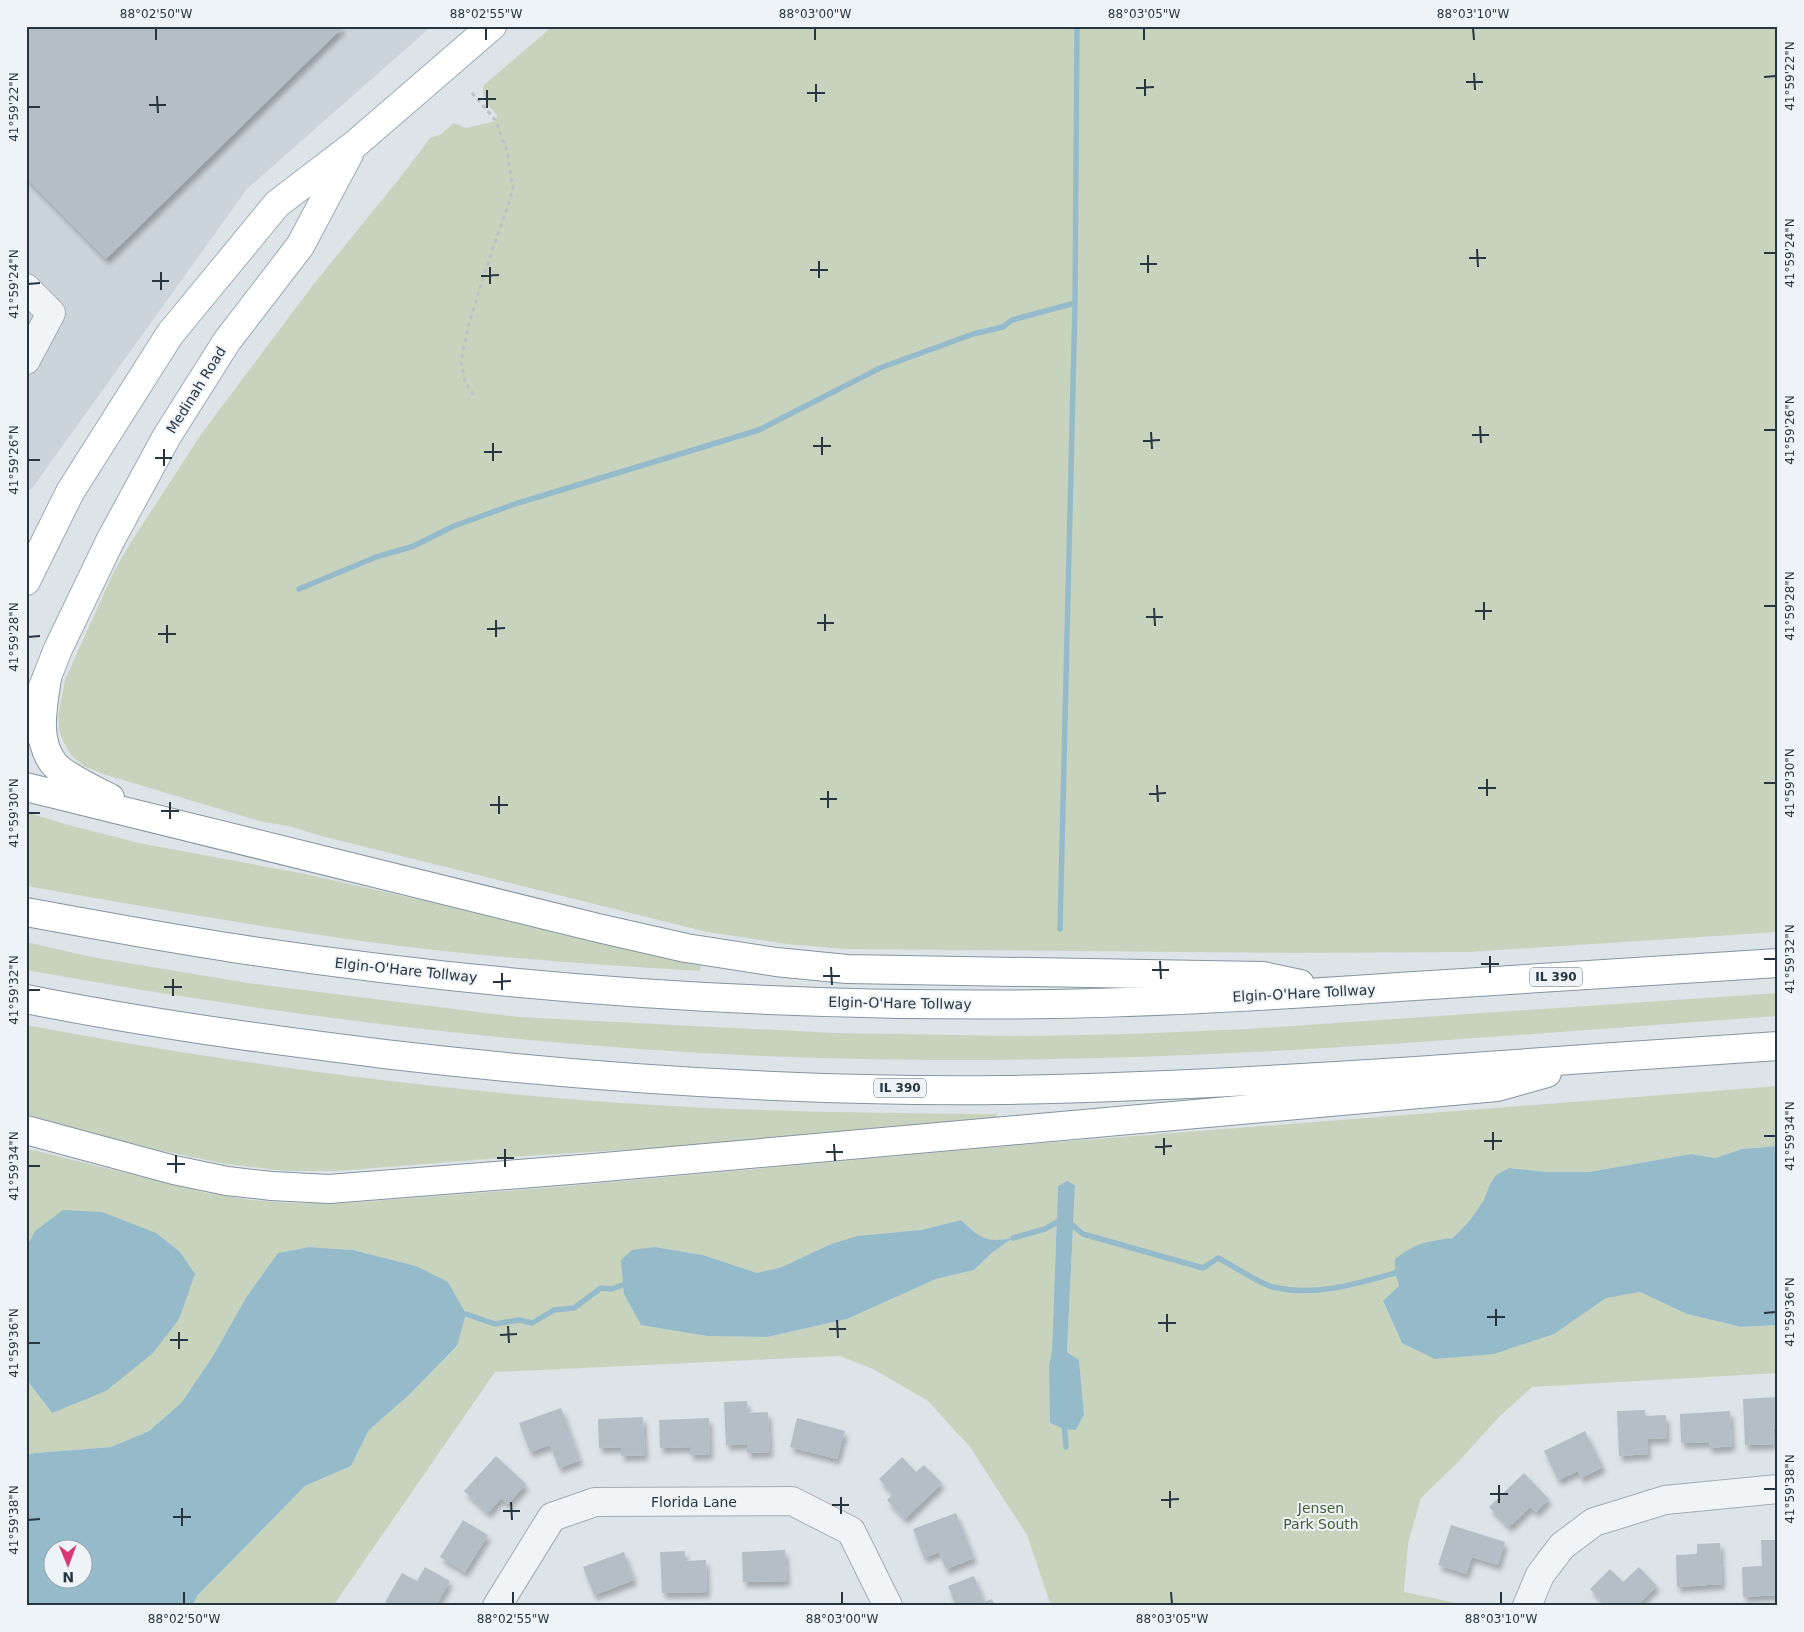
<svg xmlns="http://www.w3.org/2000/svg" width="1804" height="1632" font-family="'DejaVu Sans',sans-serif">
<defs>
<filter id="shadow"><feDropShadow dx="3" dy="5.5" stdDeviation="2.5" flood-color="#0004"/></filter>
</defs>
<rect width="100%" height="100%" fill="#dde4e8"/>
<path fill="#cbd4db" d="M26,26h406l-185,163 -214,298 -7,7z"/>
<path fill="#c8d3be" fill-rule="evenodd" d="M553,26h1225v906l-309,20 -174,1 -450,-4 -58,-5 -80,-12 -386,-96 -32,-10 -26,-4 -160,-48 -19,-8 -13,-11 -8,-14 -4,-12 -1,-13 7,-36 49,-109 19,-32 69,-106 111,-148 90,-111 27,-36 11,-4 13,-11 12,5 30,-7 1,-6c-8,-10 -17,-16 -13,-30z
M26,812l39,12 74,19 166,31 396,89 -1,8c-111,-7 -221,-14 -331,-29 -115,-16 -229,-36 -343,-56z
M26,942l66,15 156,26 270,34 318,16 189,3 107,-2 114,-5 532,-36v23c-282,20 -564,46 -847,44 -304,-1 -606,-36 -905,-90z
M26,1025c208,39 417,67 628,80 114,7 229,8 343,9v8l-227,19 -245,15 -189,15h-50l-60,-7 -68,-14 -132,-34z
M1778,1086v60l-36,3 -27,9 -24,-4 -102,18h-42l-38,-4 -19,16 -5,16 -14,19 -19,20 -17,1 -40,33 4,13 -16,16 19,41 152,-9 52,-37 34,-5 47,22 54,13 37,-2v48l-246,14 -33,30 -39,43 -39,38 -13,46 -4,48 66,14h-419l-24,-71 -57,-88 -42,-46 -55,-32 -33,-13 -345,16 -162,234h-141l6,-11 107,-109 46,-20 18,-36 40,-35 48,-48 -41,-81 -63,-16 -44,-3 -31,6 -31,43 -34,60 -31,46 -33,29 -38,16 -76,6 -9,2v-76l26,34 -26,-165v-98h7l174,43 45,7 44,3h50l210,-16 463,-42zM1067,1181l8,4 -8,167 12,8 5,55 -8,15 -27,-65 3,-14 6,-165zM961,1220l18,17 15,4 18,-2 -19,13 -19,18 -38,9 -89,40 -80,18 -60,-1 -66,-12 14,-77 48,8 54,18 25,-6 49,-23 90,-14z"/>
<path fill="#95bbcb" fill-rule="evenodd" d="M1778,1146v179l-37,2 -54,-13 -47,-22 -34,6 -52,36 -60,20 -59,5 -33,-16 -19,-42 16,-15 -4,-13v-14c20,-16 33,-18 58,-21l18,-19 13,-19 6,-16 6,-9 13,-7 38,4h42l102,-18 24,4 27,-9z
M1067,1181l8,4 -8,167 12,8 5,55 -8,15 -12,-1 -14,-6 -1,-58 3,-14 6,-165z
M63,1210l39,2 54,21 24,19 15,22 -16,45 -26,34 -47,38 -54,22 -26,-34v-131l9,-17z
M961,1220c20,19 25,23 52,18l-20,14 -19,18 -38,9 -89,40 -80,18 -60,-1 -66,-11 -17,-31 -3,-34 11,-10 23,-3 48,8 54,18 25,-6 49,-23 27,-8 63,-6z
M309,1247l44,3 63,16 32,16 18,32 -9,32 -48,49 -40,35 -18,36 -46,20 -107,109 -6,11h-166v-151l9,-2 76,-6 38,-16 33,-29 31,-46 34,-60 31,-43zM52,1550h30v30h-30z"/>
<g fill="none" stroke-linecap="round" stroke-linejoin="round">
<path stroke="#95bbcb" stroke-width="5.5" d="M299,589l77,-32 38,-11 40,-20 61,-22 244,-74 121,-62 93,-34 30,-7 9,-7 63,-17
M1060,929l15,-626 2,-277
M1013,1238l32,-9 19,-11 19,16 120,34 15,-10c14,7 42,26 55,29 41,10 83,-3 122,-14
M466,1314l29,10 24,-4 13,3 22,-13 20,-2 27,-20 10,1 12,-4
M1064,1422l2,25"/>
</g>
<path fill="#b4bec6" filter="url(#shadow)" d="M26,26h318l-238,233 -80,-81z
M1777,1397l1,31 -5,1 1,15 -29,1 -2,-46z
M747,1401l1,12 20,-1 2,40 -23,1v-9l-21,1 -2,-43z
M561,1408l19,52 -21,8 -9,-23 -20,7 -11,-29z
M1645,1410v6l21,-1 1,23 -20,1 1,15 -29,2 -2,-45z
M1730,1411l2,35 -23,2v-6l-28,1 -1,-29z
M643,1417l2,38 -24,1v-9l-22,1 -1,-29z
M709,1418l1,36 -20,1v-8l-30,1 -1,-28z
M797,1418l48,13 -8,28 -47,-12z
M1585,1431l18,36 -22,11 -3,-7 -20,9 -14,-29z
M496,1456l30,28 -18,20 -7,-6 -13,15 -24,-22z
M902,1457l14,15 8,-7 18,18 -37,36 -18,-19 6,-6 -14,-15z
M1524,1473l25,26 -13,13 -6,-5 -21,20 -20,-20z
M956,1513l18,45 -28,11 -7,-17 -15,6 -11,-29z
M463,1520l25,15 -23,37 -25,-15z
M1451,1525l54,17 -7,23 -26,-8 -6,17 -28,-9z
M1761,1540h17v55l-35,2 -1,-30 20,-1z
M1720,1543l2,41 -45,3 -1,-32 21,-1v-10z
M785,1550l2,31 -44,1 -1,-30z
M685,1551v10l21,-1 1,32 -45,1 -2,-41z
M624,1552l10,28 -40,15 -11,-28z
M425,1567l25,14 -14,25h-44l-7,-4 17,-29 15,8z
M1639,1567l18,19 -21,20h-29l-17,-17 20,-20 13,13z
M974,1576l10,26 8,-3 3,7h-39l-8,-20z"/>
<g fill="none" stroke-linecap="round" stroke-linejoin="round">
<g stroke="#a2acb2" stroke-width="30">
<path id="minor" d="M26,288l25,25 -25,47
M497,1606l55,-89 43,-15 197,-1 59,30 37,75
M1527,1606l13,-31 22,-29 32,-24 71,-22 113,-11"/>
</g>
<g stroke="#9cabb5" stroke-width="30">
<path id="major" d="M26,581l44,-89 100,-158 107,-130 76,-58 139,-120
M26,730l32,-81 52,-108 57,-105 60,-95 73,-95 49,-92"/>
</g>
<g stroke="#8495a0" stroke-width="30">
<path id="highway" d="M47,678c-4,28 -12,62 7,86 9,11 42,27 56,34
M26,787l572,141 88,20 90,14 71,7 416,7 37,8
M26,912c76,14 151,28 227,39 265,39 533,57 801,53 115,-2 230,-9 345,-17 126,-8 252,-16 379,-24
M26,999c119,24 238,40 358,55 205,24 411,38 617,36 139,-2 277,-10 415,-19 121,-9 241,-17 362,-25
M26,1130l148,40 53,11 45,5 57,3 253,-20 915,-82 50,-14"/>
</g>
<path stroke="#bbc2c7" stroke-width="3" stroke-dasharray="4 4" stroke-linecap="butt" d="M472,93l24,28 11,30 6,36 -3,14 -18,49 -24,77 -7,35 4,20 10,15"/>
<use href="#minor" stroke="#f0f4f6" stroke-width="28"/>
<use href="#major" stroke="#fff" stroke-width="28"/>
<use href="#highway" stroke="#fff" stroke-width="28"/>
</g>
<path fill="none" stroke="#263540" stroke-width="2" d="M156,28v12M486,28v12M815,28v12M1144,28v12M1473,28l1,12M1474,73l1,17M1764,77l12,-1M1145,79v17M1466,82h17M816,84v18M1136,88l18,-1M487,90v18M807,93h18M157,96l1,17M478,99h18M149,105h17M28,107h12M1477,249l1,18M1764,253h12M1148,255v18M1469,258h17M819,261v17M1140,264h17M490,267v17M810,270h18M161,272v18M481,276l18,-1M152,281h17M28,284l12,-1M1480,426l1,17M1764,430h12M1151,432l1,17M1472,435h17M822,437v18M1143,441l17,-1M493,443v18M813,446h18M164,449v17M484,452h18M155,458h17M28,460h12M1484,602v18M1764,606h12M1154,608l1,18M1475,611h17M825,614v17M1146,617h17M496,620v17M817,623h17M167,625v18M487,629l18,-1M158,634h18M28,637l12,-1M1487,779v17M1764,783h12M1157,785l1,17M1478,788h18M828,791v17M1149,794l17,-1M499,796v18M820,799h17M170,802v17M490,805h18M161,811h18M28,813h12M1490,956v17M1764,959h12M1160,961l1,18M1481,964h18M831,967l1,18M1152,970h17M502,973v17M823,976h17M173,979v17M493,982l18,-1M164,987h18M28,990h12M1493,1132v18M1764,1136h12M1164,1138v17M1484,1141h18M834,1144l1,17M1155,1147l17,-1M505,1149v18M826,1152h17M176,1155v18M497,1158h17M167,1164h18M28,1166h12M1496,1309v17M1764,1313l12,-1M1167,1314v18M1487,1317h18M837,1320l1,18M1158,1323h18M508,1326l1,17M829,1329h17M179,1332v17M500,1335l17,-1M170,1340h18M28,1343h12M1499,1485v18M1764,1489h12M1170,1491v17M1490,1494h18M841,1497v17M1161,1500l18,-1M511,1502l1,18M832,1505h17M182,1508v18M503,1511h17M173,1517h18M28,1520l12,-1M184,1592v12M513,1592v12M842,1592v12M1171,1592l1,12M1501,1592v12"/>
<g text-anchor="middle" stroke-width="4" stroke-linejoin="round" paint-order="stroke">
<g fill="#edf3f6" stroke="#626e77" stroke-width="1">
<rect x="1530" y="967.5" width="52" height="19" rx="4"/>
<rect x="874" y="1078.5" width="52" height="19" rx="4"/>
</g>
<g font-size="12" font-weight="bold" fill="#263540">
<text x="1556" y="981">IL 390</text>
<text x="900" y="1092">IL 390</text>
</g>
<g font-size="14" fill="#263540" stroke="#edf3f6">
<text transform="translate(196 390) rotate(-58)" y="5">Medinah Road</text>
<text transform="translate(406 970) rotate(6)" y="5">Elgin-O'Hare Tollway</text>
<text transform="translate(1304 993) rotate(-3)" y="5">Elgin-O'Hare Tollway</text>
<text transform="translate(900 1003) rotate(1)" y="5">Elgin-O'Hare Tollway</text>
<text x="694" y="1507">Florida Lane</text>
</g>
<g font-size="14" fill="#435d32" stroke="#edf3f6">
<text x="1321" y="1513">Jensen<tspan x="1321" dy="16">Park South</tspan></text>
</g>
</g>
<rect width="1804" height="1632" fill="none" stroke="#edf3f6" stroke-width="55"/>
<g transform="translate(68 1564) rotate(179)"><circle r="24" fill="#edf3f6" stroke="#9da7ad"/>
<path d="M0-4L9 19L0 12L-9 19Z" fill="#d83873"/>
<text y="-8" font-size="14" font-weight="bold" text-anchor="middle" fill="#263540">N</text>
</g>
<rect x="28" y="28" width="1748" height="1576" fill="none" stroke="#263540" stroke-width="2"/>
<g font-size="12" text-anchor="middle" fill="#263540">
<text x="156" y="18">88°02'50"W</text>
<text x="486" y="18">88°02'55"W</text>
<text x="815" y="18">88°03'00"W</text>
<text x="1144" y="18">88°03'05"W</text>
<text x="1473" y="18">88°03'10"W</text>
<text transform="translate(1790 76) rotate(-90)" y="4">41°59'22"N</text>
<text transform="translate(14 107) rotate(-90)" y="4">41°59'22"N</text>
<text transform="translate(1790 253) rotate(-90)" y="4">41°59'24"N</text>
<text transform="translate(14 284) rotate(-90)" y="4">41°59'24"N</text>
<text transform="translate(1790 430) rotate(-90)" y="4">41°59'26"N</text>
<text transform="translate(14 460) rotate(-90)" y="4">41°59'26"N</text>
<text transform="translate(1790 606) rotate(-90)" y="4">41°59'28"N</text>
<text transform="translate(14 637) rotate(-90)" y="4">41°59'28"N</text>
<text transform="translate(1790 783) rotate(-90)" y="4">41°59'30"N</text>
<text transform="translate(14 813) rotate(-90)" y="4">41°59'30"N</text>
<text transform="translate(1790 959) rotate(-90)" y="4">41°59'32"N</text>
<text transform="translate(14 990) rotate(-90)" y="4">41°59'32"N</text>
<text transform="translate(1790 1136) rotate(-90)" y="4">41°59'34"N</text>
<text transform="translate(14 1166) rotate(-90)" y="4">41°59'34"N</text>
<text transform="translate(1790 1312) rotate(-90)" y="4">41°59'36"N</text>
<text transform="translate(14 1343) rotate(-90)" y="4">41°59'36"N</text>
<text transform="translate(1790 1489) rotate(-90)" y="4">41°59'38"N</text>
<text transform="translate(14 1520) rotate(-90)" y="4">41°59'38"N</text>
<text x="184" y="1623">88°02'50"W</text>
<text x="513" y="1623">88°02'55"W</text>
<text x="842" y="1623">88°03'00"W</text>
<text x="1172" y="1623">88°03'05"W</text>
<text x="1501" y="1623">88°03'10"W</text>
</g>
</svg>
